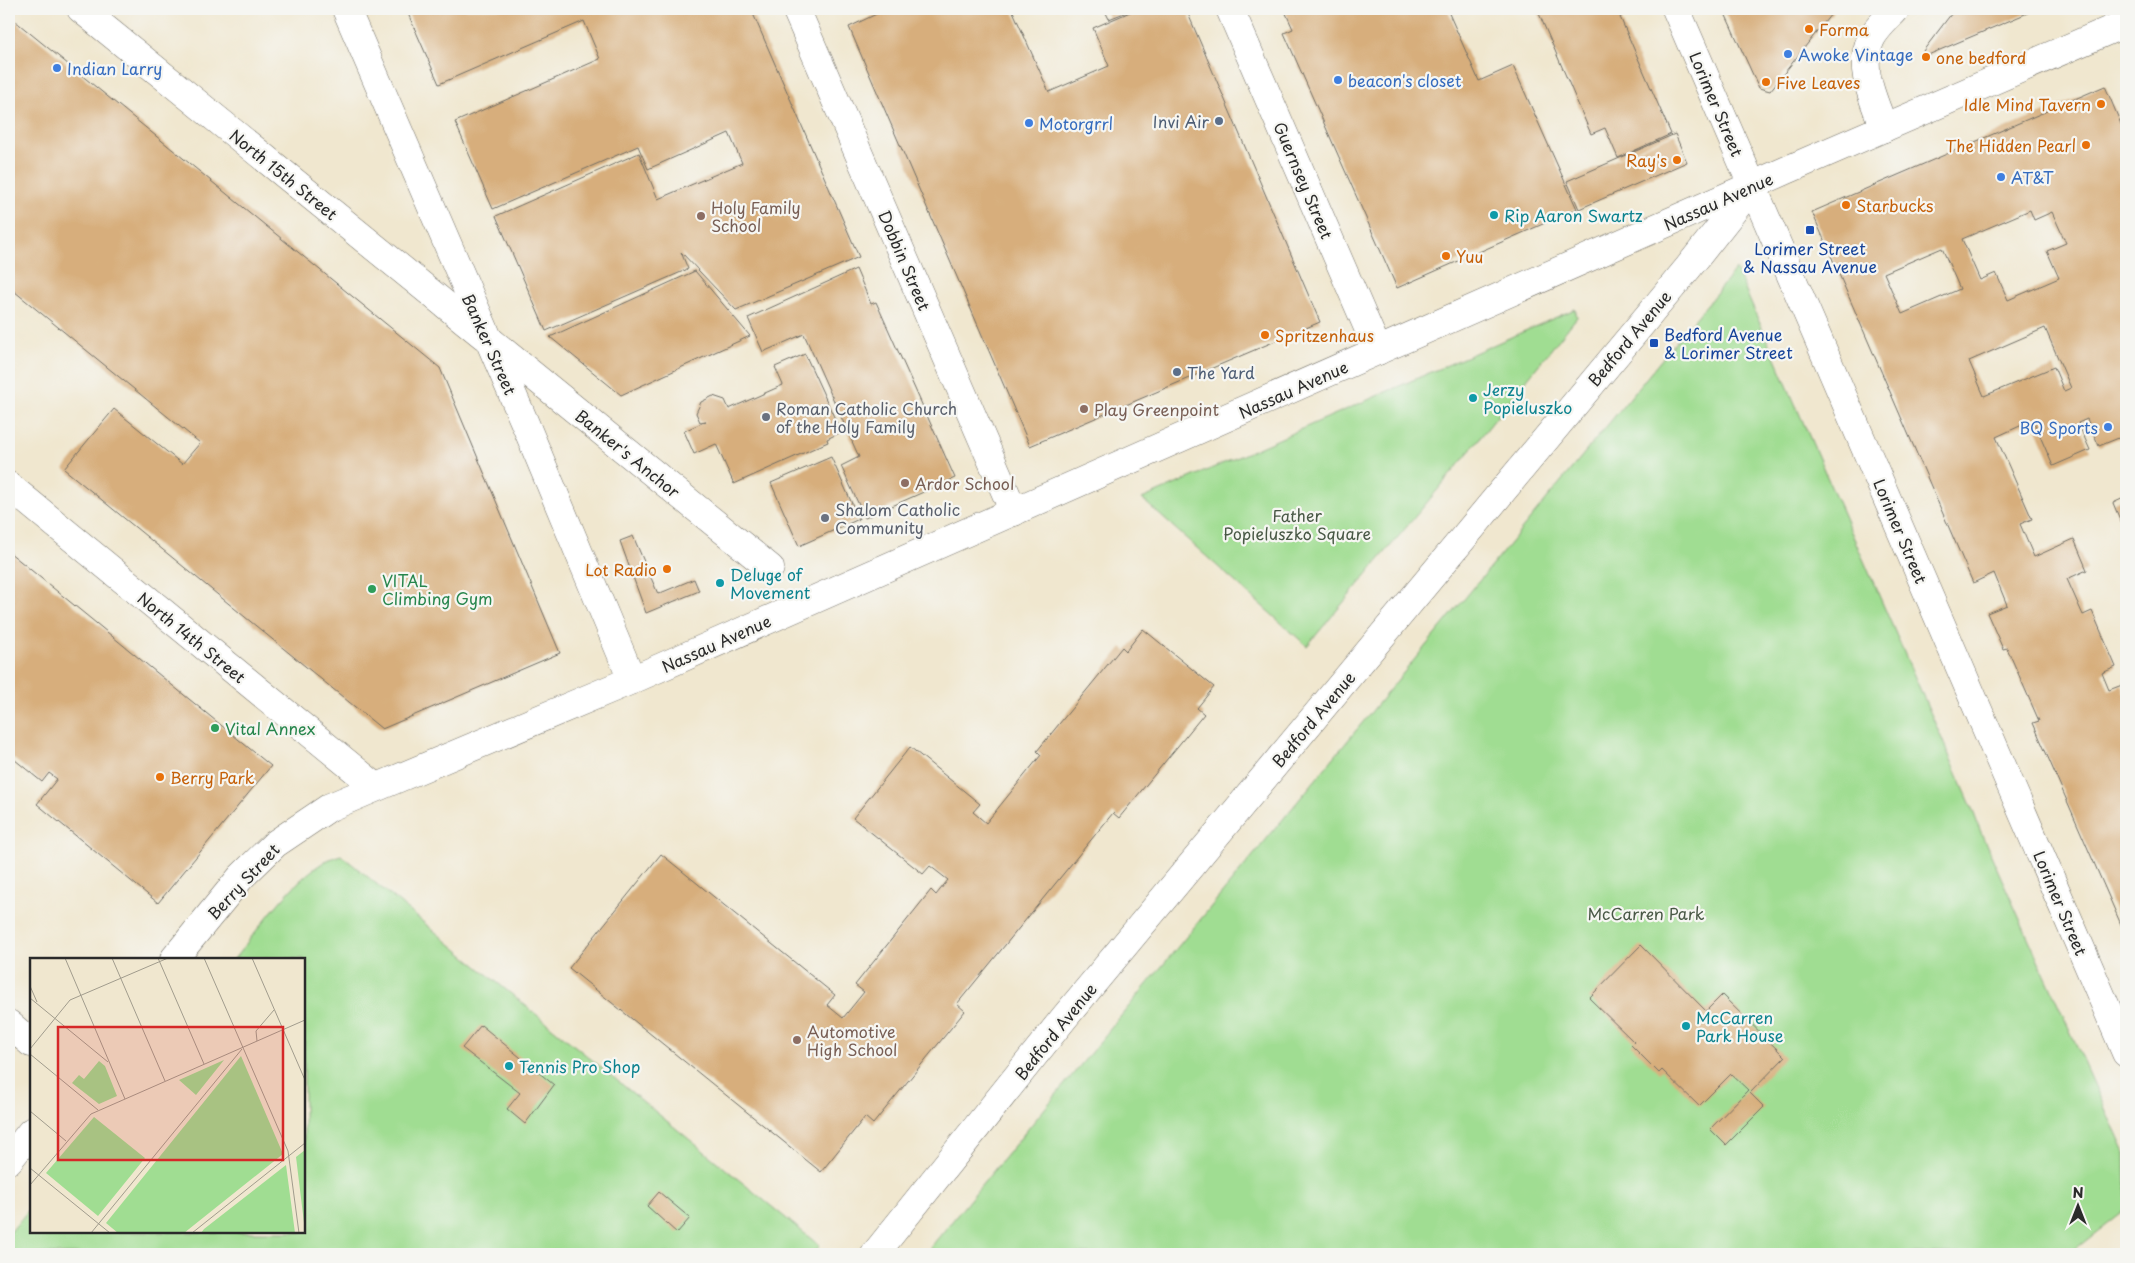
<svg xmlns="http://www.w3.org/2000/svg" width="2135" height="1263" font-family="'Playpen Sans',sans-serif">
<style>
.green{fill:#a0dd92;stroke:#66845e}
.building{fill:#d7ae7b;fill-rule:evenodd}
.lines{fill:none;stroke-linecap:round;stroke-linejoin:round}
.pedestrian-casing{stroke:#706d64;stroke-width:29}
.minor-casing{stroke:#706d64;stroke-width:29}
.tertiary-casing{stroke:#706d64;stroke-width:29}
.pedestrian{stroke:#fff;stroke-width:28}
.minor{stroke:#fff;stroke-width:28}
.tertiary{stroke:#fff;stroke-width:28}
.food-dot{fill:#e8710a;stroke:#f6f6f2;stroke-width:2}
.shop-dot{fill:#3f7fe0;stroke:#f6f6f2;stroke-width:2}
.service-dot{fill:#5c6f8a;stroke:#f6f6f2;stroke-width:2}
.culture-dot{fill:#0f9aa8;stroke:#f6f6f2;stroke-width:2}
.education-dot{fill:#8d6e63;stroke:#f6f6f2;stroke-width:2}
.transit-dot{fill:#1a4fb4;stroke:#f6f6f2;stroke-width:2}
.worship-dot{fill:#6b7280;stroke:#f6f6f2;stroke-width:2}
.leisure-dot{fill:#2e9e5b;stroke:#f6f6f2;stroke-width:2}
.labels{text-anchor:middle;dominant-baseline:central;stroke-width:4.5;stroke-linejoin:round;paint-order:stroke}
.food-label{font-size:16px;fill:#c56008;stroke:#f6f6f2;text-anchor:start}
.shop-label{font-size:16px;fill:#366cbe;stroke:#f6f6f2;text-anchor:start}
.street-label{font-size:16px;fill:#2b2b2b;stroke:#f6f6f2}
.service-label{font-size:16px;fill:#4e5e75;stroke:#f6f6f2;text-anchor:end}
.education-label{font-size:16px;fill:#785e54;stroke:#f6f6f2;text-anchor:start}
.culture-label{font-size:16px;fill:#0d838f;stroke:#f6f6f2;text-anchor:start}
.transit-label{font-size:16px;fill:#164399;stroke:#f6f6f2}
.worship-label{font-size:16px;fill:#5b616d;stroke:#f6f6f2;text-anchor:start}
.park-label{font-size:16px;fill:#485845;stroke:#f6f6f2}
.leisure-label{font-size:16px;fill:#27864d;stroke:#f6f6f2;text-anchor:start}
.inset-road{fill:none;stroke:#a19c8d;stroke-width:1}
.view{fill:#d62828;fill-opacity:0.15;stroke:#d62828;stroke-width:2.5}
.inset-edge{fill:none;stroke:#2b2b2b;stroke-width:2.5}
</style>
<rect width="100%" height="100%" fill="#f6f6f2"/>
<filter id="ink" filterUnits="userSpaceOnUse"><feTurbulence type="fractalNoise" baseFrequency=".02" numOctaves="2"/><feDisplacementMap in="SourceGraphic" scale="10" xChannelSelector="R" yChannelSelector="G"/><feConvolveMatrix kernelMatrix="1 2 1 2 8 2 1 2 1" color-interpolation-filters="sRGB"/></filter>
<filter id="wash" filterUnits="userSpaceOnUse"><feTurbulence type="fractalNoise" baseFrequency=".0096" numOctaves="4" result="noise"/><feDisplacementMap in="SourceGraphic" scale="20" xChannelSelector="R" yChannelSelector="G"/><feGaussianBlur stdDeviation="1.12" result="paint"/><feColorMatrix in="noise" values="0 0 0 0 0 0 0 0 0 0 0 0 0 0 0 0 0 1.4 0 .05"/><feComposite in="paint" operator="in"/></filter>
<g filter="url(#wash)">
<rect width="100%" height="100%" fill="#f0e7cf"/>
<g class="green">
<polygon points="1736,269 1970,803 1982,835 2125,1153 2126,1209 2069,1254 925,1254"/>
<polygon points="1575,309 1577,317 1455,469 1307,646 1142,499"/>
<path d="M341 855 820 1246 813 1254H9V1234L31 1207V1232H304V959H234C259 929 302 864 341 855Z"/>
</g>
<g id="blocks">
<g class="building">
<polygon points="406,9 751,9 859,257 736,310 681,252 688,269 546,331 496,216 639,153 658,199 742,163 729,133 648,169 638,146 493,209 455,122 600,59 584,21 439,84"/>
<polygon points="887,9 1012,9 1049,92 1109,66 1093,28 1137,9 1186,9 1320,322 1030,446 849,27"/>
<polygon points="1104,9 1134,9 1109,19"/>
<polygon points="1284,9 1447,9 1479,81 1513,66 1577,209 1397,288 1284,33 1293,29"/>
<polygon points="1537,9 1621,9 1624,15 1620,17 1671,134 1618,158 1605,128 1591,134"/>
<polygon points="1723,9 1835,9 1770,91 1759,88"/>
<polygon points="1955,9 2037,9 1928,55 1923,51"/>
<polygon points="9,16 440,368 560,653 382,729 64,469 114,409 182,464 200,443 9,287"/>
<path d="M2105 86 2126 136V435L2099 446 2087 419 2078 423 2090 450 2053 466 2033 420 1996 437 2032 519 2020 524 2034 557 2074 539 2087 570 2067 579 2083 615 2092 611 2116 667 2102 673 2109 690 2122 685 2126 695V936L2033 723 2039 721 2007 648 2003 649 1987 613 2007 605 1994 573 1973 583 1812 212ZM2030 210 2034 220 2052 212 2066 243 2047 251 2059 278 2008 300 1996 273 1980 280 1962 239ZM1942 248 1960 289 1902 314 1884 273ZM2045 328 2071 388 2064 391 2054 367 1984 396 1969 361Z"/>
<polygon points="1675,134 1687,162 1579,209 1567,181"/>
<polygon points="856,269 871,304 876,302 955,478 865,518 841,466 859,457 804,334 763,352 748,318"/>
<polygon points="695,271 750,336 621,395 550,337"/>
<polygon points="805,354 841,432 827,439 828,442 734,484 716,444 694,454 684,431 706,421 700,422 696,413 701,402 713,396 725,400 729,409 783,385 775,367"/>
<polygon points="831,457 859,519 799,546 771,483"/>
<polygon points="2126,497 2126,528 2124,529 2113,503"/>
<polygon points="633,536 658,594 694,579 699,591 646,613 620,541"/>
<polygon points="9,552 271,766 158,903 37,804 57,779 49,773 42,782 9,755"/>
<polygon points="1143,629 1214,687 1197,708 1204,714 1119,818 1113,813 957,1004 965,1011 873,1124 865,1117 821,1172 569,968 661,854 835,995 827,1005 843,1018 864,992 855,985 931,890 936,895 948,880 930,866 923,874 853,818 910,747 980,804 973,812 986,823 1041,755 1037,751 1122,647 1126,651"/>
<polygon points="1641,945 1706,1011 1722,995 1785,1057 1750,1093 1764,1107 1726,1145 1710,1129 1748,1090 1731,1074 1699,1106 1662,1070 1659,1073 1631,1045 1634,1042 1589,998"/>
<polygon points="481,1025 554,1085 525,1124 507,1109 520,1093 462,1048"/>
<polygon points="659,1192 690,1218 677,1233 647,1206"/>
</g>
</g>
</g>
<g filter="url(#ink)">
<use href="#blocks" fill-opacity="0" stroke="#706d64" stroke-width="1"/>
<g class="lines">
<defs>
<polyline id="pedestrian" points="487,338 770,568"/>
<g id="minor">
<polyline points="81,9 484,336"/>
<polyline points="346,9 524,421 632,680"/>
<polyline points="796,9 1014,512"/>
<polyline points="1230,9 1378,351"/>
<polyline points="1676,9 2126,1053"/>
<path d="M1884 128C1874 100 1857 68 1871 39 1876 28 1888 18 1896 9"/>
<polyline points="9,486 376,787"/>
<polyline points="174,959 241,877 275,844 330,807 632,680 1787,170 2126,23"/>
<polyline points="9,1024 31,1043"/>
<polyline points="9,1160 31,1132"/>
<polyline points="875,1254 1064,1018 1688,268 1752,187"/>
</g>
<polyline id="tertiary" points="2125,9 2126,13"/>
</defs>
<use href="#pedestrian" class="pedestrian-casing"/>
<use href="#minor" class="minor-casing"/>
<use href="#tertiary" class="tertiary-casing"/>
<use href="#pedestrian" class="pedestrian"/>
<use href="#minor" class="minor"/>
<use href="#tertiary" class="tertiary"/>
</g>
</g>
<g class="food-dot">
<circle cx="1809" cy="29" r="5"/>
<circle cx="1926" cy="57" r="5"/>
<circle cx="1766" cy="82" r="5"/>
<circle cx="2101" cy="104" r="5"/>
<circle cx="2086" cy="145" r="5"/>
<circle cx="1677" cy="160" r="5"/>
<circle cx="1846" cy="205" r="5"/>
<circle cx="1446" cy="256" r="5"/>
<circle cx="1265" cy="335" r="5"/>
<circle cx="667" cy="569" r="5"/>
<circle cx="160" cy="777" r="5"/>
</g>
<g class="shop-dot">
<circle cx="1788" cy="54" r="5"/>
<circle cx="57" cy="68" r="5"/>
<circle cx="1338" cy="80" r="5"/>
<circle cx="1029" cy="123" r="5"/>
<circle cx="2001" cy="177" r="5"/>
<circle cx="2108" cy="427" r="5"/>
</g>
<g class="service-dot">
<circle cx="1219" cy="121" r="5"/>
<circle cx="1177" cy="372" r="5"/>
</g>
<g class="culture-dot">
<circle cx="1494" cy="215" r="5"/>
<circle cx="1473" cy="398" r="5"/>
<circle cx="720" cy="583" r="5"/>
<circle cx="1686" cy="1026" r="5"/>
<circle cx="509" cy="1066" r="5"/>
</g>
<g class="education-dot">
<circle cx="701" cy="216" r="5"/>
<circle cx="1084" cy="409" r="5"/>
<circle cx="905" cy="483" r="5"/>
<circle cx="797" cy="1040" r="5"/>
</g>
<g class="transit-dot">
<rect x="1805" y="225" width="10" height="10" rx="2.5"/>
<rect x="1649" y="338" width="10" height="10" rx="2.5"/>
</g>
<g class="worship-dot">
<circle cx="766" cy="417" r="5"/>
<circle cx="825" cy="518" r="5"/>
</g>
<g class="leisure-dot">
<circle cx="372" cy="589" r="5"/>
<circle cx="215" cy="728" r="5"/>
</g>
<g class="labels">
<g class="food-label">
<text x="1819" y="29">Forma</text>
<text x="1936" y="57">one bedford</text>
<text x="1776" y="82">Five Leaves</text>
<text x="2091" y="104" text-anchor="end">Idle Mind Tavern</text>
<text x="2076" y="145" text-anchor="end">The Hidden Pearl</text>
<text x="1667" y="160" text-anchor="end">Ray's</text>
<text x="1856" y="205">Starbucks</text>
<text x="1456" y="256">Yuu</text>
<text x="1275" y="335">Spritzenhaus</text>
<text x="657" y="569" text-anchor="end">Lot Radio</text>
<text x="170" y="777">Berry Park</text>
</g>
<g class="shop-label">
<text x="1798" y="54">Awoke Vintage</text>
<text x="67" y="68">Indian Larry</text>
<text x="1348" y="80">beacon's closet</text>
<text x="1039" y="123">Motorgrrl</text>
<text x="2011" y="177">AT&amp;T</text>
<text x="2098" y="427" text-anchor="end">BQ Sports</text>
</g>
<g class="street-label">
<text transform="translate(1717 104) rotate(67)">Lorimer Street</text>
<text transform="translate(284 174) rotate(39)">North 15th Street</text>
<text transform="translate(1304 180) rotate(67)">Guernsey Street</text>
<text transform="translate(1718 201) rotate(-24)">Nassau Avenue</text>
<text transform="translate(905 260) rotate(67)">Dobbin Street</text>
<text transform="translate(1629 338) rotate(-50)">Bedford Avenue</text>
<text transform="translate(490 344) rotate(66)">Banker Street</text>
<text transform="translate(1293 389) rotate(-24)">Nassau Avenue</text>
<text transform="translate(628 453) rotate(39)">Banker's Anchor</text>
<text transform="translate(1901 531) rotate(67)">Lorimer Street</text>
<text transform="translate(192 637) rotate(39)">North 14th Street</text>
<text transform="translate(716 643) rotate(-24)">Nassau Avenue</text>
<text transform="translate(1313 719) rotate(-50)">Bedford Avenue</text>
<text transform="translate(243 881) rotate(-47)">Berry Street</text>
<text transform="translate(2061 903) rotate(67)">Lorimer Street</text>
<text transform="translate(1055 1031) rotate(-51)">Bedford Avenue</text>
</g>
<g class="service-label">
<text x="1209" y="121">Invi Air</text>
<text x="1187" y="372" text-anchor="start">The Yard</text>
</g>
<g class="education-label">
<text x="711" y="207">Holy Family<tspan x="711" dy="18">School</tspan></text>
<text x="1094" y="409">Play Greenpoint</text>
<text x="915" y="483">Ardor School</text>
<text x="807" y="1031">Automotive<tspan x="807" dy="18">High School</tspan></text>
</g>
<g class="culture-label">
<text x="1504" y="215">Rip Aaron Swartz</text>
<text x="1483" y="389">Jerzy<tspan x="1483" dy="18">Popieluszko</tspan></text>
<text x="730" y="574">Deluge of<tspan x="730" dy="18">Movement</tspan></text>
<text x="1696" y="1017">McCarren<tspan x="1696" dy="18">Park House</tspan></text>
<text x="519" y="1066">Tennis Pro Shop</text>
</g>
<g class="transit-label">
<text x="1810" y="248">Lorimer Street<tspan x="1810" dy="18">&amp; Nassau Avenue</tspan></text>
<text x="1664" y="334" text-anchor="start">Bedford Avenue<tspan x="1664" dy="18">&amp; Lorimer Street</tspan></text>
</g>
<g class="worship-label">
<text x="776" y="408">Roman Catholic Church<tspan x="776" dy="18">of the Holy Family</tspan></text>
<text x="835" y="509">Shalom Catholic<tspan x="835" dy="18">Community</tspan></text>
</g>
<g class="park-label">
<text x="1297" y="515">Father<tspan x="1297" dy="18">Popieluszko Square</tspan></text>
<text x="1646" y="913">McCarren Park</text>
</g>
<g class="leisure-label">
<text x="382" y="580">VITAL<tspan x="382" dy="18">Climbing Gym</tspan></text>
<text x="225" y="728">Vital Annex</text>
</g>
</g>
<g transform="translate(30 958)">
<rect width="275" height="275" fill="#f0e7cf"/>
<path d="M211 98 253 196 154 275H88L76 265ZM194 102 166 137 149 122ZM69 103 75 108 87 138 69 146 42 125 49 117 54 121ZM64 159 115 200 68 258 16 215ZM275 192V273L266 199ZM256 207 265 275H171L174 271Z" fill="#a0dd92"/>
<path class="inset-road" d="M35 0 95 141M82 0 135 123M128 0 174 106M174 0 258 193 269 275M222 0 275 122M0 28 7 44M0 40 78 104M227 83 226 73 244 52M0 91 40 42 138 0M0 96 68 152M0 153 36 183M0 210 80 275M0 227 61 156 275 62M61 275 212 91M162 275 275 185"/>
<path class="view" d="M28 69H253V202H28Z"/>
<rect width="275" height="275" class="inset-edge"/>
</g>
<rect width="2135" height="1263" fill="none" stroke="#f6f6f2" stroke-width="30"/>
<g transform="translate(2078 1206)" stroke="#f6f6f2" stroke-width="4" paint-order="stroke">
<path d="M0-4L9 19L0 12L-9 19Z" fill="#2b2b2b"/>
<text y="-8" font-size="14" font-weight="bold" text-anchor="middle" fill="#2b2b2b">N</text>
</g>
</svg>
